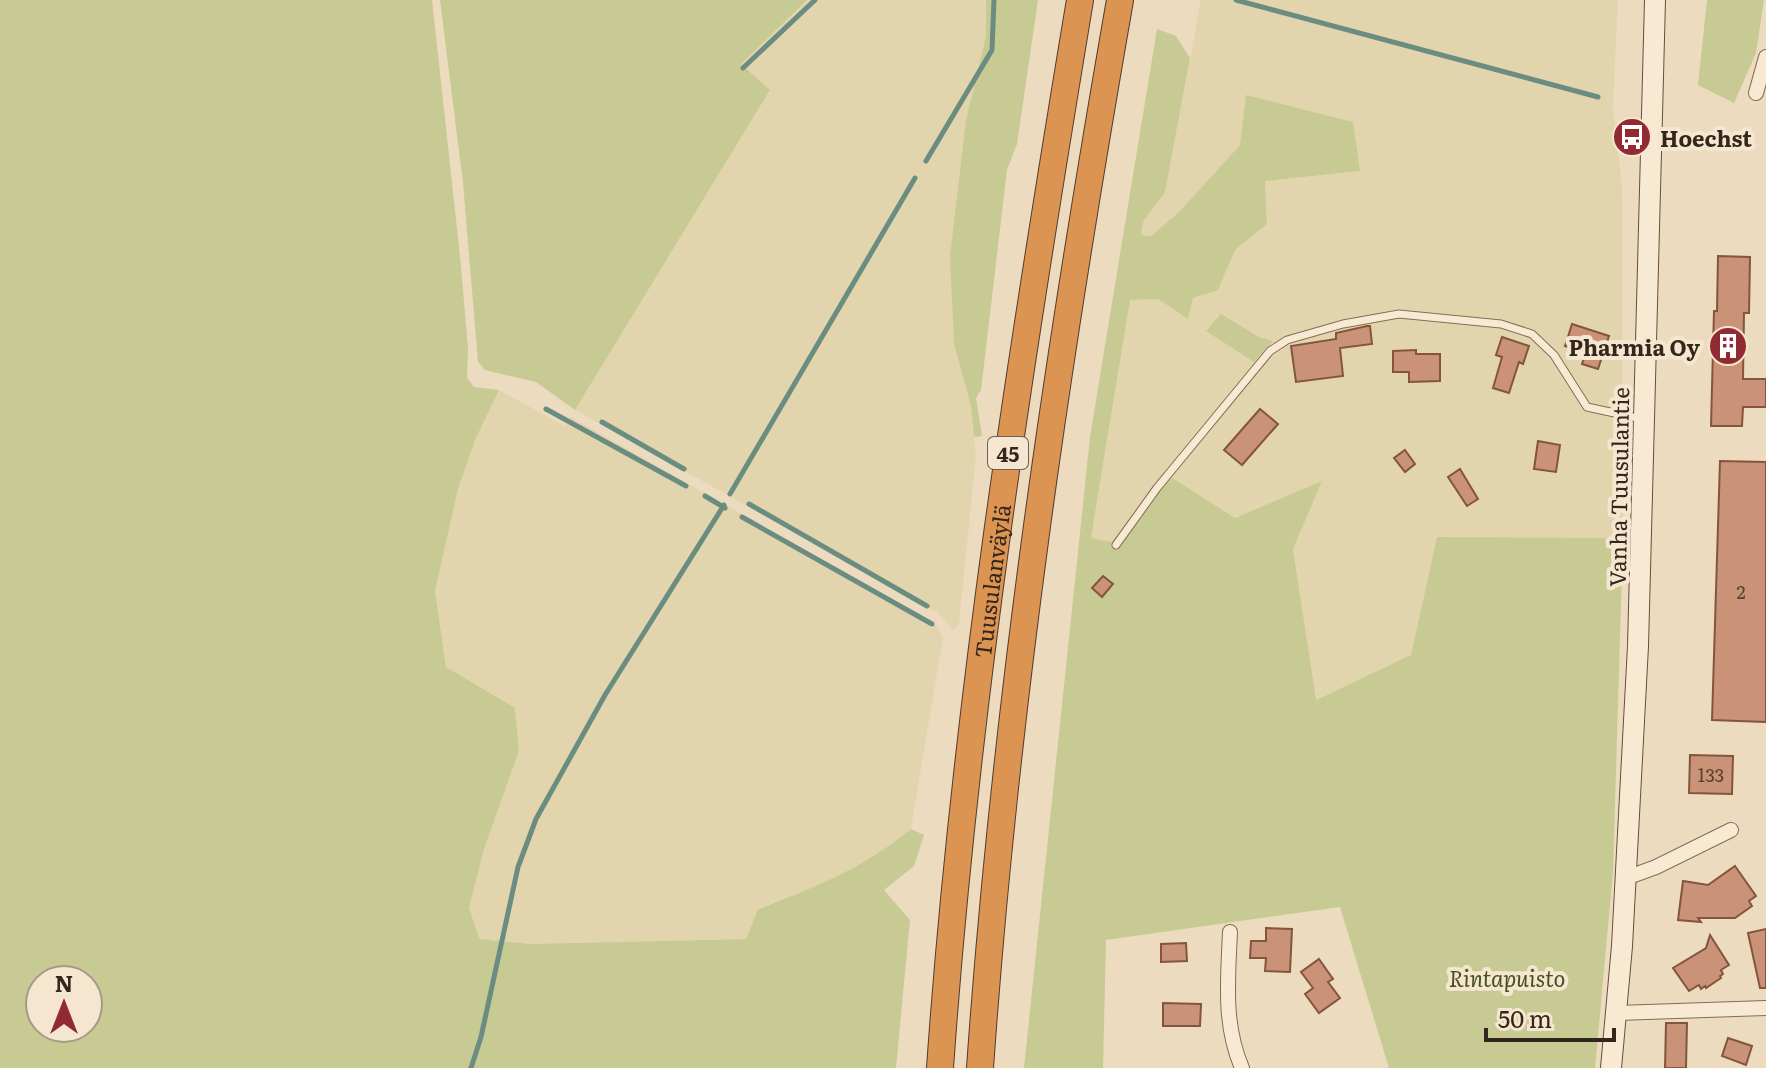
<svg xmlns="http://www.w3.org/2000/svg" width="1766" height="1068" font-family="Literata,serif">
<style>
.farmland{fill:#e2d5ad;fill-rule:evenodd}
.green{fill:#c8ca94;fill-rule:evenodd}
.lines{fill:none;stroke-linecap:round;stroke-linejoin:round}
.stream{stroke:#6a8c81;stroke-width:5}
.building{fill:#ca9276;stroke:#83553f;stroke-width:2}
.service-casing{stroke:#846c58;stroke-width:9}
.minor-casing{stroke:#846c58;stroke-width:16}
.secondary-casing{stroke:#664e3c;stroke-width:22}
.motorway-casing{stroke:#523b2d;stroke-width:28}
.service{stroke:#f8ead2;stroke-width:7}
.minor{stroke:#f8ead2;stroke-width:14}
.secondary{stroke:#f8ead2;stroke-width:20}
.motorway{stroke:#db9451;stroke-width:26}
.labels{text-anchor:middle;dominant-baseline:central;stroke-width:8;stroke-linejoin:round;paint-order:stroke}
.number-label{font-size:18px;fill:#5a4132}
.shield{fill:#f4e6cf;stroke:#6e6052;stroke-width:2}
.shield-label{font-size:20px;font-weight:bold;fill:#34261c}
.poi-label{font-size:22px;font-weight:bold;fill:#34261c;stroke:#f4e6cf;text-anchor:start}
.street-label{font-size:22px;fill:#34261c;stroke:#f4e6cf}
.park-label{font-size:22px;font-style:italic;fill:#485023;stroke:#f4e6cf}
</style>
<rect width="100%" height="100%" fill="#ecdbbf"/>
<g class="farmland">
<polygon points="807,0 986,0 986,36 966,120 954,344 971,406 976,456 959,625 953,630 937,612 575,410 770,90 741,64"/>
<path d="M1201 0H1618L1613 108 1622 186 1623 538 1437 537 1411 656 1315 700 1293 549 1321 482 1235 518 1163 472 1112 542 1091 539 1130 299 1193 298 1218 290 1235 250 1267 224 1265 181 1359 171 1240 145 1179 212 1151 236 1140 235 1143 222 1165 191ZM1221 315 1259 337 1273 341 1207 332Z"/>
<polygon points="499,390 565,426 571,417 929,621 937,626 943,638 911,829 885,850 827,883 758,908 746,939 530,944 481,939 469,908 484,849 519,751 515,709 446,667 435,591 458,489 476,438"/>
</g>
<g class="green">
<path d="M0 0H432L460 256 468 348 467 378 474 387 499 390 476 438 458 489 435 591 446 667 515 708 519 751 484 849 469 908 480 939 530 944 746 939 758 909C816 887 862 869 911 829L924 835 914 866 884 890 910 920 896 1068H0ZM40 980H88V1028H40Z"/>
<polygon points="440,0 807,0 741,64 770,90 575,410 536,382 485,370 478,362 463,183"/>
<polygon points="986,0 1038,0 1017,144 1007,170 981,390 976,398 982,436 974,437 971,406 954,344 950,256 966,120 986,36"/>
<polygon points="1707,0 1764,0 1756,53 1734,103 1698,85"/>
<polygon points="1157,29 1176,36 1190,58 1165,192 1143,222 1141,235 1151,236 1179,212 1240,145 1246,95 1353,122 1360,171 1265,181 1267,224 1235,250 1218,290 1193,298 1188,319 1158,299 1130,300 1091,538 1112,542 1163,472 1235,518 1322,481 1293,549 1316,700 1411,655 1437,537 1623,538 1613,872 1595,1068 1389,1068 1340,907 1106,940 1103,1068 1024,1068 1090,437"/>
<polygon points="1221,314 1259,337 1273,341 1254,362 1206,331"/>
</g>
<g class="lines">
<g class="stream">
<polyline points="1236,0 1598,97"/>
<polyline points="743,68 815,0"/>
<polyline points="926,161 992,50 994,0"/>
<polyline points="546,409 686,486"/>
<polyline points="602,422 684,469"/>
<polyline points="730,494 915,178"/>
<polyline points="705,496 725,508"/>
<polyline points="749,504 927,606"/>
<polyline points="742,517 932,624"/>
<polyline points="471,1068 481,1037 518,867 536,819 605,695 724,505"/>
</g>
</g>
<g class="building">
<polygon points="1718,256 1750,257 1749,313 1744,313 1743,379 1766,379 1766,407 1743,407 1742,426 1711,426 1714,311 1717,311"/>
<polygon points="1572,324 1609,336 1598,369 1582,364 1586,352 1565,346"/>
<polygon points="1367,326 1370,326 1372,344 1340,348 1343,376 1296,382 1291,346 1336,339 1336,333"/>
<polygon points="1502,337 1529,346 1523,364 1519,362 1509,393 1493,388 1502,357 1496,355"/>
<polygon points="1416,350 1416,354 1440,354 1440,381 1409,382 1409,372 1393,372 1393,351"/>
<polygon points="1260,409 1278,424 1242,465 1224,450"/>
<polygon points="1538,441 1560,445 1556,472 1534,469"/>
<polygon points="1405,450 1415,464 1405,472 1394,458"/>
<polygon points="1720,461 1766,462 1766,722 1712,720"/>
<polygon points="1460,469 1478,499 1467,506 1448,477"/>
<polygon points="1103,576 1113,584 1102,597 1092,588"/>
<polygon points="1690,755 1733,756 1732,794 1689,793"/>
<polygon points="1735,866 1756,896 1749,901 1752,906 1735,918 1698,918 1701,922 1678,920 1683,881 1708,885"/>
<polygon points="1266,928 1292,929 1290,972 1265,971 1266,958 1250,958 1251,941 1266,941"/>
<polygon points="1766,929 1766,988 1760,988 1748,933"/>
<polygon points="1710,935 1729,965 1721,970 1723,974 1720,976 1721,978 1706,988 1705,986 1701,989 1699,985 1689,991 1673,968 1706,948"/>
<polygon points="1186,943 1187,961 1161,962 1161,944"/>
<polygon points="1319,959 1333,979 1328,982 1340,998 1319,1013 1305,994 1313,988 1301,972"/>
<polygon points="1163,1003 1201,1004 1200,1026 1163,1026"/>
<polygon points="1666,1023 1687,1023 1686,1068 1665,1068"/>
<polygon points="1728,1038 1752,1046 1746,1065 1722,1056"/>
</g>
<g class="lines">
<defs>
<polyline id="service" points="1116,545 1157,488 1270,351 1287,340 1343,324 1399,314 1501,324 1532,334 1554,355 1587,407 1642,419"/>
<g id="minor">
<polyline points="1756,93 1766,57"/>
<polyline points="1626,878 1656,867 1731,830"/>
<path d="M1230 932C1228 979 1223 1024 1242 1068"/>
<polyline points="1617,1013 1766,1008"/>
</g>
<polyline id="secondary" points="1611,1068 1622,946 1638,646 1655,0"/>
<g id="motorway">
<path id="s1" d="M940 1068C965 710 1021 354 1080 0"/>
<path d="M980 1068C1005 710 1058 354 1120 0"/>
</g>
</defs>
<use href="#service" class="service-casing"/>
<use href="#minor" class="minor-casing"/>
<use href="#secondary" class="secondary-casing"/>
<use href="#motorway" class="motorway-casing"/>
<use href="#service" class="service"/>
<use href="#minor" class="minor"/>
<use href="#secondary" class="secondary"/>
<use href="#motorway" class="motorway"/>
</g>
<defs>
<symbol id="bus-disc" viewBox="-11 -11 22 22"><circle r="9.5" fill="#922a32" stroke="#f4e6cf"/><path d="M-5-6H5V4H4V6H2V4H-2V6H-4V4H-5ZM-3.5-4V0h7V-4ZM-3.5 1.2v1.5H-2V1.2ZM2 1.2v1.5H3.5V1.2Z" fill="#fff"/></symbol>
<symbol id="building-disc" viewBox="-11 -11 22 22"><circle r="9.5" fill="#922a32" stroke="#f4e6cf"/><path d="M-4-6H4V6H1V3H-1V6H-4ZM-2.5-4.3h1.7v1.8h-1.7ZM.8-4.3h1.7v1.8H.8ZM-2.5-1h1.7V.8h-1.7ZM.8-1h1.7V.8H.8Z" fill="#fff"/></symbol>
</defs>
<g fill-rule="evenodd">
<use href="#bus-disc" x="1610" y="115" width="44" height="44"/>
<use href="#building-disc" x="1706" y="324" width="44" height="44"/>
</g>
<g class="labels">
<g class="number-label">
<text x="1741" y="591">2</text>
<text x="1711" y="774">133</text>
</g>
<rect class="shield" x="988" y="437" width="40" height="32" rx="6"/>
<g class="shield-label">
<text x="1008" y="453">45</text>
</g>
<g class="poi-label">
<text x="1660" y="137">Hoechst</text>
<text x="1700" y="346" text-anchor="end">Pharmia Oy</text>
</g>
<g class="street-label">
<text transform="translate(1618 487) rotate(-89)">Vanha Tuusulantie</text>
<text stroke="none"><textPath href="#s1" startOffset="490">Tuusulanväylä</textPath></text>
</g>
<g class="park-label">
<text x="1507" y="977">Rintapuisto</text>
</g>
</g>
<g transform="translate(64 1004)"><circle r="38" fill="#f4e6cf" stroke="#a79987" stroke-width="2"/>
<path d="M0-6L14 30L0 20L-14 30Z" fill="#922a32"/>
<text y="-12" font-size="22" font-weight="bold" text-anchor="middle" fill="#34261c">N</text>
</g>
<path d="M1486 1028v12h128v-12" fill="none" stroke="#34261c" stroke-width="4"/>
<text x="1498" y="1028" font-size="24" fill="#34261c" stroke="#f4e6cf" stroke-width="6" paint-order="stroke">50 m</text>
</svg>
